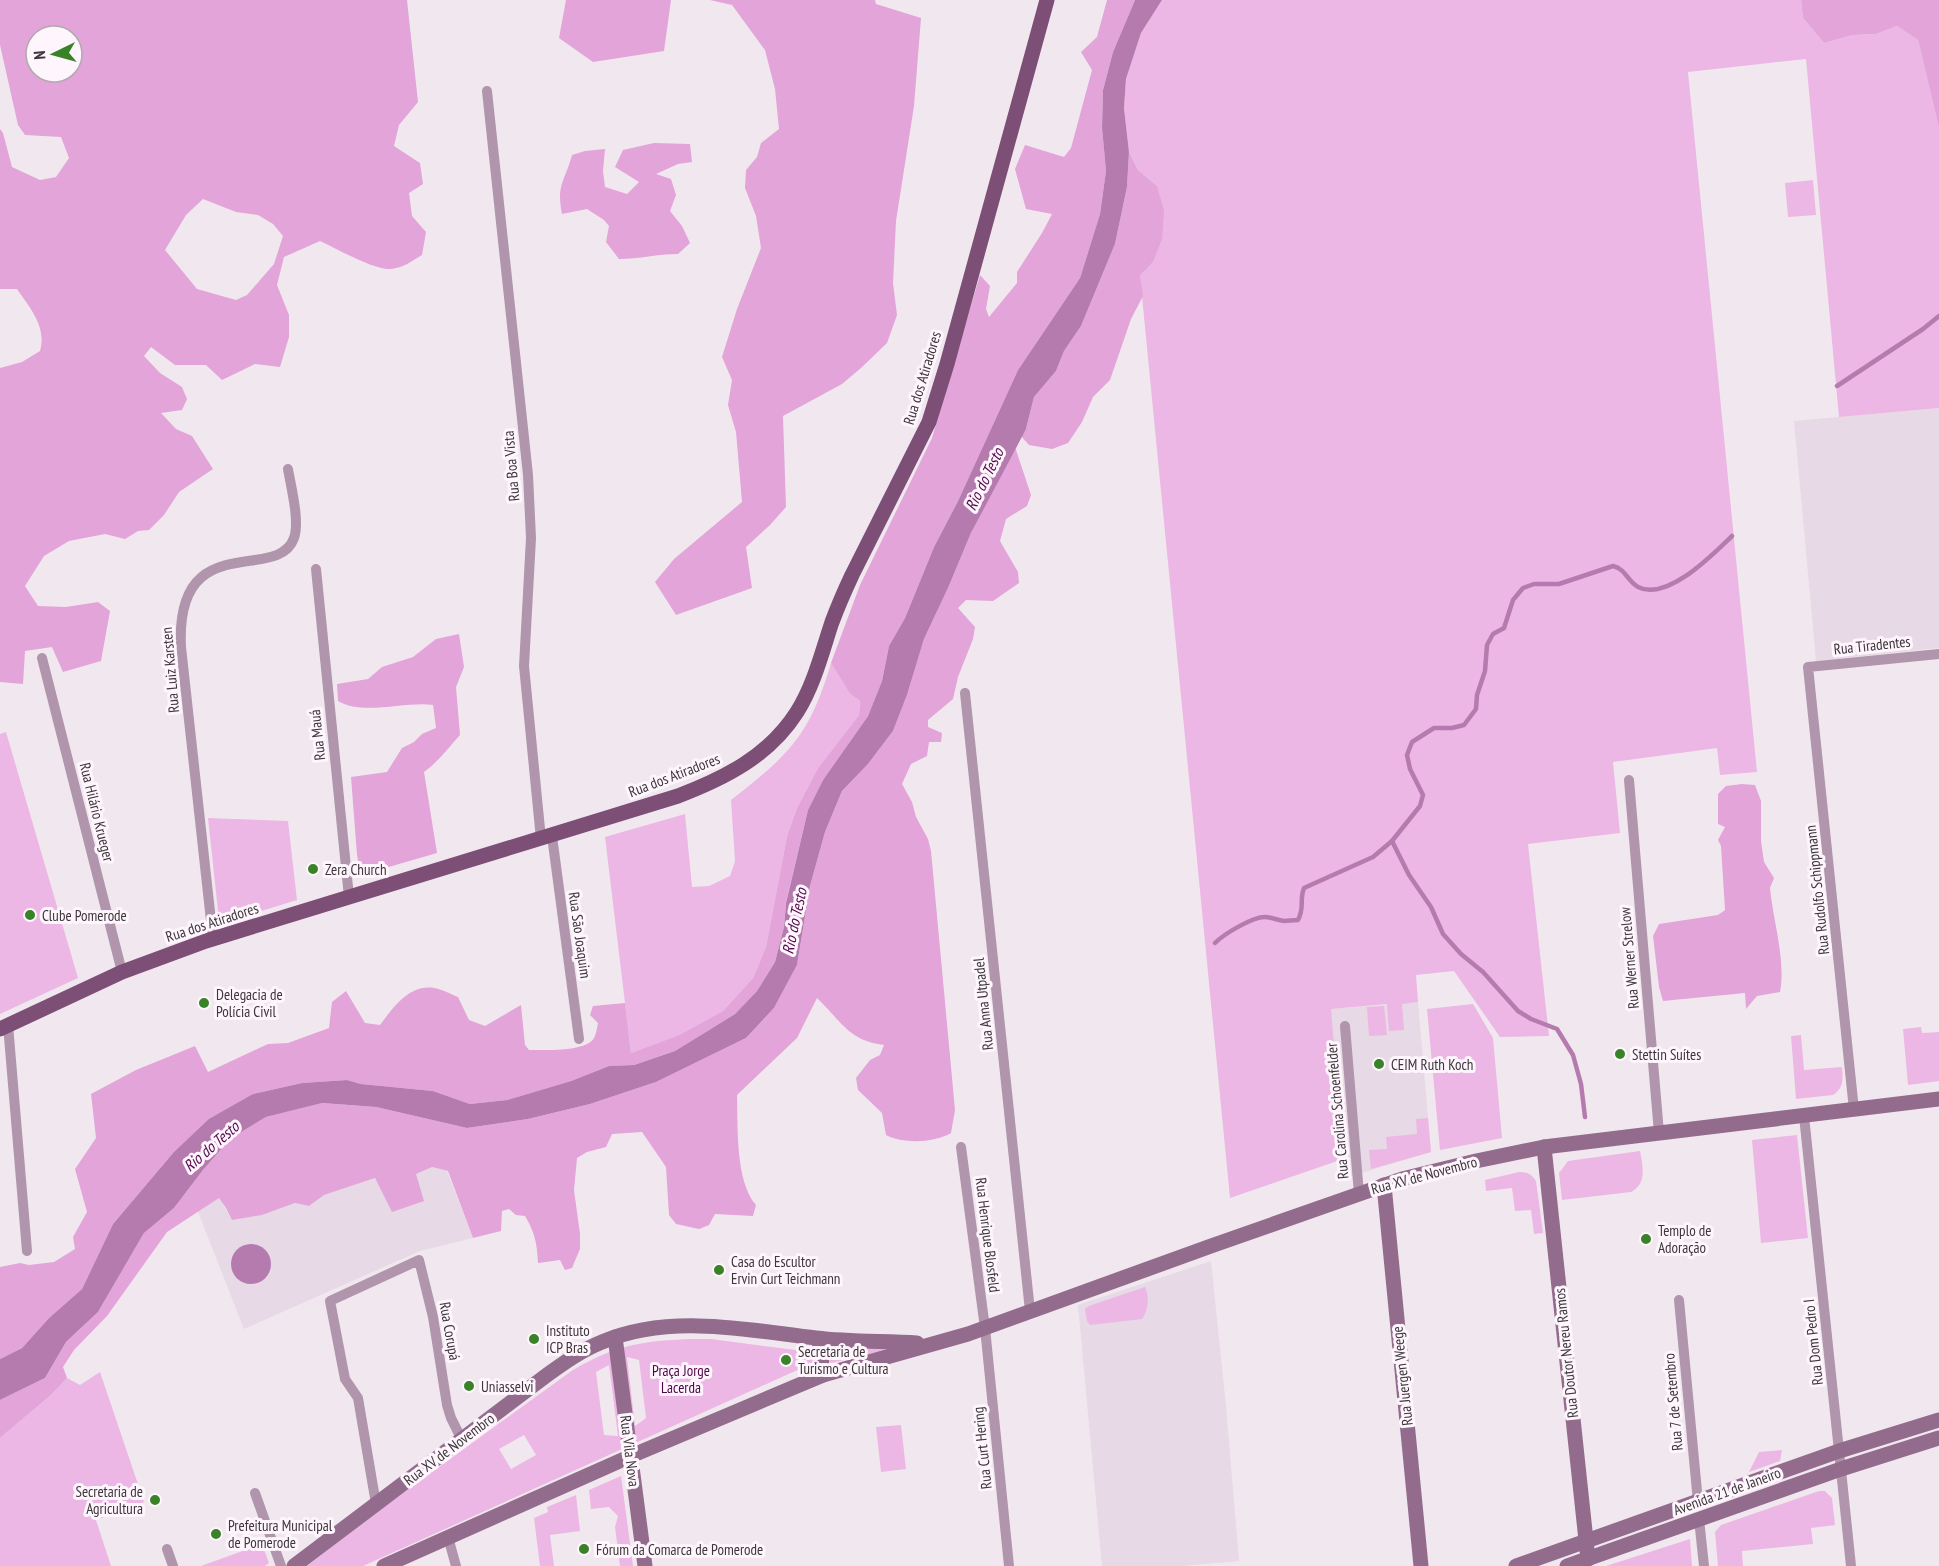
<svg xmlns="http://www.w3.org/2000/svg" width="1939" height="1566" font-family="'PT Sans Narrow',sans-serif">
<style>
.built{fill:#e7d9e5}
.green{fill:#ecb7e4;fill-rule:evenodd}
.forest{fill:#e2a4d9;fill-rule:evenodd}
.water{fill:#b67bae}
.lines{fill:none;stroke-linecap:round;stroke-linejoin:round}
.stream{stroke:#b67bae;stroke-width:4.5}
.street{stroke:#b095ac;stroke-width:10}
.secondary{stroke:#936c8d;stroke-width:15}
.primary{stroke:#7d4e76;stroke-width:15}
.poi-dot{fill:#3a8228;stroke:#fef5fd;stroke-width:2}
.labels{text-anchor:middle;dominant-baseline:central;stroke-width:6;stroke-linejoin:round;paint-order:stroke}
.street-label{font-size:15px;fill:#3b373a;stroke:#fef5fd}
.poi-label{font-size:15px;fill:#3b373a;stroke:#fef5fd;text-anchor:start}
.park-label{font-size:15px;fill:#4f054a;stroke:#fef5fd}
.water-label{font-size:16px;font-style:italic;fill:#53094d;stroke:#fef5fd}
</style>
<rect width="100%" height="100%" fill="#f1e8ef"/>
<g class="built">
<polygon points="1939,408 1939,648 1816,661 1794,421"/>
<polygon points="1418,1002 1431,1152 1345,1178 1330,1009"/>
<polygon points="432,1167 447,1171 473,1238 420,1251 244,1329 198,1212 219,1197 232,1220 262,1215 295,1203 309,1206 324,1195 375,1178 392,1211 416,1174"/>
<polygon points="1211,1261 1226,1406 1239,1561 1182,1566 1102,1566 1078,1305"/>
</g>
<g class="green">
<polygon points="1162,0 1801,0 1803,18 1824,43 1853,35 1876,34 1897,26 1918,40 1939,128 1939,408 1839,417 1806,59 1688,72 1757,772 1720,775 1717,748 1613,762 1620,833 1528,844 1549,1036 1500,1037 1454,971 1416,975 1418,1002 1402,1004 1404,1030 1389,1031 1387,1004 1331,1009 1343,1159 1230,1198 1140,276 1153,262 1157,186 1138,170 1129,152 1124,108 1126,79 1141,33"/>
<polygon points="1813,180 1816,215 1788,217 1785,183"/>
<path d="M831 663 850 694 860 701 859 715 818 768 797 808 787 836 766 947 753 978 723 1011 679 1035 631 1053 605 837 685 814 692 887 709 886 730 876 735 861 731 800C789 755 810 735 831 663Z"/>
<polygon points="6,732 78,978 0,1014 0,734"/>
<polygon points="208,818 288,821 297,900 225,922 219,920"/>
<polygon points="1473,1004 1493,1038 1502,1138 1440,1150 1427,1009"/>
<polygon points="1384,1006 1387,1035 1369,1036 1367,1007"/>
<polygon points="1921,1027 1922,1033 1939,1032 1939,1081 1908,1085 1903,1029"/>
<path d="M1801 1035 1804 1070 1842 1067C1843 1079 1844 1088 1833 1095L1796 1099 1791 1036Z"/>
<polygon points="1428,1118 1431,1152 1371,1169 1369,1150 1387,1149 1386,1137 1417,1134 1416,1119"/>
<polygon points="1797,1135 1808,1238 1761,1243 1752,1140"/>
<path d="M1640 1151C1643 1167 1647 1184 1631 1192L1562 1200 1559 1173 1568 1161Z"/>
<path d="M1519 1172C1528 1172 1531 1174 1536 1181L1543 1233 1534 1234 1531 1210 1515 1211 1512 1188 1486 1191 1485 1180Z"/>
<path d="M1145 1287C1150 1299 1148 1310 1142 1319L1090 1325 1087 1321 1085 1309 1089 1306Z"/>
<path d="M690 1339H711L811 1352 813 1363 363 1566H307L377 1512 570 1372C612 1346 640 1341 690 1339ZM627 1357 639 1360 646 1418 635 1426ZM609 1365 618 1436H617L604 1435 596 1372ZM524 1435 536 1455 511 1469 499 1449Z"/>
<polygon points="900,1347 831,1363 827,1360 826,1351 830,1348"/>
<polygon points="100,1372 144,1502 96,1520 111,1566 0,1566 0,1438 51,1395 67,1378 80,1385"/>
<polygon points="901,1425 906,1469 881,1472 876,1427"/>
<polygon points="1782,1450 1780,1461 1749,1472 1759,1452"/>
<polygon points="621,1476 633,1566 620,1566 615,1527 618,1516 609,1507 591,1509 589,1490"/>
<polygon points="1819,1491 1825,1491 1832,1498 1835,1525 1811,1528 1813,1544 1742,1551 1743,1566 1718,1566 1715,1532 1721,1525"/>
<polygon points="576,1495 580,1531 550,1535 554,1566 540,1566 534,1518 548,1512 547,1507"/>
<polygon points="1690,1539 1692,1566 1606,1566"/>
<polygon points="262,1544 269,1563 265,1566 201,1566"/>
</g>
<g class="forest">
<path d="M0 0H407L418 102 399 125 394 146 420 163 423 184 409 193 412 216 426 232 422 255C412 261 403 268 391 269 376 271 335 248 320 241L284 257 277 285 289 315V337L280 367 255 364 222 380 206 365H175L151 347 144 356 160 373 182 387 187 399 182 410 161 413 176 429 192 436 213 469 179 492 164 515 149 530 138 531 125 539 105 534 69 541 44 556 25 586 38 606 66 607 98 602 110 611 101 661 63 672 52 647 25 651 23 684 0 682V368L22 362 40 351C47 327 30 308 17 289H0V129L3 133 12 167 40 180 56 177 69 158 61 137 25 135 18 125 0 45ZM36 36H72V72H36ZM203 199 236 212 258 215 273 224 283 236 274 264 247 295 236 300 197 289 165 250 186 215Z"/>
<polygon points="566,0 671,0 664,51 593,62 559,38"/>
<polygon points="710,0 875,0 876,4 921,18 914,106 896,221 893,283 897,315 887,343 861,368 842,384 783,416 786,507 770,525 746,547 752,588 676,615 655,582 674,559 742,502 736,432 728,405 732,380 722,357 737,309 761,248 756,216 745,188 746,170 757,157 761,143 779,129 775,89 765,50 732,5"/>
<path d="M1107 0H1135L1113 52 1103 90 1102 128 1106 171 1100 214 1080 278 1018 370 958 501 934 547 905 618 889 646 882 681 868 716 823 780 808 810 786 902 784 927 775 962 757 991 735 1014 675 1051 634 1065 609 1066 571 1081 507 1100 470 1104 433 1091 361 1084 347 1080 302 1083 253 1094 173 1153 113 1224 82 1289 49 1318 22 1348 0 1359V1267L20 1263 29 1265 54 1262 75 1249 73 1237 87 1212 75 1169 96 1138 91 1094 136 1070 195 1046 208 1072 268 1044 288 1043 329 1028 332 1002 346 991 365 1023 380 1025C393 1008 409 984 434 988 442 989 450 994 458 997L469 1020 485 1026 521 1005 525 1045 529 1050C544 1050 586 1052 594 1038 596 1034 597 1028 598 1023L590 1015 593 1006 625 1003 631 1053 679 1035 723 1011 753 978 766 947 787 836 797 808 818 768 859 715 860 701 850 694 831 663 860 585 932 438 980 275 990 286 986 309 989 317 1017 283V272L1042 233 1052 214 1026 209 1015 169 1025 145 1064 157 1071 148 1092 70 1081 52 1097 37Z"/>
<polygon points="1801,0 1939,0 1939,128 1918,40 1897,26 1876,34 1853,35 1824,43 1803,18"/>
<path d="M654 143 690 144 692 162 678 164 656 174 671 179 676 195 670 211 682 226 690 243 678 254C658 254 639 259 619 259L606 242 609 226 604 220 587 209 562 214C556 185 565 181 572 155L585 151 605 149 603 171 605 187 627 194 639 182 615 167 623 150Z"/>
<polygon points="1129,152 1138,170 1157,186 1164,211 1162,239 1153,262 1140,276 1143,296 1131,319 1110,380 1093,397 1082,422 1068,443 1052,449 1029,445 1021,436 1026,429 1034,397 1056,371 1064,351 1081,326 1115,244 1127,187"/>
<path d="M1015 447 1031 495 1027 506 1006 519 1000 541 1018 572 1019 583 993 601 966 600 958 608 975 627 973 639 958 677 953 699 928 720V727L942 733 941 742H929L927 756 911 764 902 784 912 802 916 817 928 839 931 851 955 1110 951 1133C934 1143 903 1144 886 1135L882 1113 858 1090 856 1078 870 1060 880 1055 884 1045C849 1041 841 1021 817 998L797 1038 737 1095C738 1126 735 1181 756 1205L753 1216 715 1214 709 1225 699 1229 676 1224 669 1215 666 1167 642 1132 612 1134 606 1147 587 1152 577 1158 574 1190 580 1234V1249L572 1268 565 1270 560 1260 538 1263C537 1243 535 1233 525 1216L516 1215 509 1209 502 1211 501 1231 473 1238 448 1171 432 1167 416 1174 424 1201 392 1212 375 1178 324 1195 309 1206 295 1203 262 1215 232 1220 226 1208 219 1198 167 1232 107 1316 74 1350 63 1367 67 1378 51 1395 0 1438V1400L45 1378 66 1342 98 1312 144 1233 174 1208 203 1170 230 1139 266 1117 321 1103 376 1107 467 1128 528 1119 590 1104 656 1082 746 1038 774 1008 797 965 810 886 825 832 842 791 868 764 893 731 907 695 924 639 948 588 971 533Z"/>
<path d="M459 634 464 667 456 687 460 735C448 748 438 762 424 772L437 853 361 875 357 855 351 777 387 772 402 748 414 742 422 734 436 728 433 705C406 701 363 716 338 701L337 684 368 679 382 667 413 657 436 639Z"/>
<path d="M1742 784 1755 785 1761 801V841L1764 862 1774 878 1770 888C1773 920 1786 961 1780 992L1757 996 1746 1009 1745 993 1663 1001 1659 987 1653 936 1659 924 1718 915 1725 910 1721 846 1718 840 1725 827 1718 824V794L1726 786Z"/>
</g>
<g class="water">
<polygon points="1135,0 1162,0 1141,33 1126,79 1124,108 1129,152 1127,187 1115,244 1081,326 1064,351 1056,371 1034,397 1026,429 971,533 948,588 924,639 907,695 893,731 868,764 842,791 825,832 810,886 797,965 774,1008 746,1038 656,1082 590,1104 528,1119 467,1128 376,1107 322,1103 266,1117 230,1139 203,1170 174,1208 144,1233 98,1312 66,1342 45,1378 0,1400 0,1359 22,1348 49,1318 82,1289 113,1224 173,1153 209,1119 253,1094 302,1083 347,1080 361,1084 433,1091 470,1104 507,1100 571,1081 609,1066 634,1065 675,1051 735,1014 757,991 775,962 784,927 786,903 808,810 823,780 868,716 882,681 889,646 905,618 934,547 958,501 1018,370 1080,278 1100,214 1106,171 1102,128 1103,90 1113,52"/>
<circle cx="251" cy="1264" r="20"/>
</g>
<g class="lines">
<g class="stream">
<polyline points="1837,386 1923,329 1939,316"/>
<path d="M1215 943C1224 934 1252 917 1265 917 1271 917 1277 920 1284 921 1288 921 1293 920 1298 920 1305 907 1299 901 1304 888L1373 857 1392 841"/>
<path d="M1585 1117 1581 1084 1573 1055 1557 1029 1531 1019 1518 1011 1483 972 1461 954 1443 934 1431 907 1409 875 1392 841 1420 806 1423 795 1410 769 1407 755 1412 742 1434 728H1452L1464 725 1476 709 1477 695 1485 671 1487 645 1493 634 1504 628 1513 600 1523 588 1534 584H1559L1613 566C1626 569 1627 581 1638 587 1667 602 1713 554 1732 536"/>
</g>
<g class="street">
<polyline points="487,91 528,475 531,538 524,666 541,839"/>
<polyline points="316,569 349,897"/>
<polyline points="42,658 122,972"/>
<polyline points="965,693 1030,1311"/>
<polyline points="1629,780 1659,1133"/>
<polyline points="552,836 579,1039"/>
<path d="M213 939 181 647C175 526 278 584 294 538 300 521 291 487 288 469"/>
<polyline points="8,1025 27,1251"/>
<polyline points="1345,1026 1359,1194"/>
<polyline points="1854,1110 1808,667 1939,654"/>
<polyline points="1804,1116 1851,1566"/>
<polyline points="961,1147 985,1328 1009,1566"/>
<polyline points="1679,1300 1698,1502"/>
<polyline points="255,1493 281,1566"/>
<polyline points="376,1504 358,1398 345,1379 330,1301 419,1260 433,1317 447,1405 451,1418 462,1440"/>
<polyline points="1699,1519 1704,1566"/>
<polyline points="448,1537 456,1566"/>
<polyline points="167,1549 173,1566"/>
</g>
<g class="secondary">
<polyline points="1544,1147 1588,1559"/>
<polyline points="1384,1185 1421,1566"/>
<polyline points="615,1337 645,1566"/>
<polyline points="819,1339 823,1375"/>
<path d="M294 1566 547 1375C565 1362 582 1350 602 1342 669 1313 747 1330 816 1338 849 1342 884 1341 917 1343"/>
<polyline points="384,1566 631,1456 823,1375 968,1334 1211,1246 1402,1179 1476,1161 1544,1147 1939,1099"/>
<polyline points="1516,1566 1839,1451 1939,1420"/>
<polyline points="1567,1566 1841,1469 1939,1438"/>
</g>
<path class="primary" d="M0 1029 122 972 206 941 678 796C725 778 769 756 797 712 814 685 822 652 832 622 838 606 845 590 852 575L929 422 947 364 1047 0"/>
</g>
<g class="poi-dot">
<circle cx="313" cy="869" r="6"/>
<circle cx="30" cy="915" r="6"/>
<circle cx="204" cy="1003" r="6"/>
<circle cx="1620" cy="1054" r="6"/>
<circle cx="1379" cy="1064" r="6"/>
<circle cx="1646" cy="1239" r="6"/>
<circle cx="719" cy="1270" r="6"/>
<circle cx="534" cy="1339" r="6"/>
<circle cx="786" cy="1360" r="6"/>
<circle cx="469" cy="1386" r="6"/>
<circle cx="155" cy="1500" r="6"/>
<circle cx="216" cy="1534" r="6"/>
<circle cx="584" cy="1549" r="6"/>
</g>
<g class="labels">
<g class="street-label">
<text transform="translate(922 378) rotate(-73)">Rua dos Atiradores</text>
<text transform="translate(511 466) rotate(-95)">Rua Boa Vista</text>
<text transform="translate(1872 645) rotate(-6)">Rua Tiradentes</text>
<text transform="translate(170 670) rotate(-95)">Rua Luiz Karsten</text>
<text transform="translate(317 735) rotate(-96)">Rua Mauá</text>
<text transform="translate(674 775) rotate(-21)">Rua dos Atiradores</text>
<text transform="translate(97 812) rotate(76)">Rua Hilário Krueger</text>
<text transform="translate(1817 890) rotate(-96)">Rua Rudolfo Schippmann</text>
<text transform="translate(212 922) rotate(-18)">Rua dos Atiradores</text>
<text transform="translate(580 935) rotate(82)">Rua São Joaquim</text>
<text transform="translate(1629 958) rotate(-95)">Rua Werner Strelow</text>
<text transform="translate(983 1004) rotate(-96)">Rua Anna Utpadel</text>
<text transform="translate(1337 1111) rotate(-95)">Rua Carolina Schoenfelder</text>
<text transform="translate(1424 1175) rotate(-15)">Rua XV de Novembro</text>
<text transform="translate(988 1235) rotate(83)">Rua Henrique Blosfeld</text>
<text transform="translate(450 1331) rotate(80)">Rua Corupá</text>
<text transform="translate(1813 1342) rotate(-96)">Rua Dom Pedro I</text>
<text transform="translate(1566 1353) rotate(-96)">Rua Doutor Nereu Ramos</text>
<text transform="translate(1402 1376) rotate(-96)">Rua Juergen Weege</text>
<text transform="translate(1673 1402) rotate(-95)">Rua 7 de Setembro</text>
<text transform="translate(982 1448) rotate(-96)">Rua Curt Hering</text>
<text transform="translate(449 1449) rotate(-37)">Rua XV de Novembro</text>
<text transform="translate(630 1451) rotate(83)">Rua Vila Nova</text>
<text transform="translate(1727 1491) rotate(-20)">Avenida 21 de Janeiro</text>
</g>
<g class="poi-label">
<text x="325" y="869">Zera Church</text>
<text x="42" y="915">Clube Pomerode</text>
<text x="216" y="994">Delegacia de<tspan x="216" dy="17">Polícia Civil</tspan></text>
<text x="1632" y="1054">Stettin Suítes</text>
<text x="1391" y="1064">CEIM Ruth Koch</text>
<text x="1658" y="1230">Templo de<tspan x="1658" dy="17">Adoração</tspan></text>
<text x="731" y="1261">Casa do Escultor<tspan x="731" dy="17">Ervin Curt Teichmann</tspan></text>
<text x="546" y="1330">Instituto<tspan x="546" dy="17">ICP Bras</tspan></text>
<text x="798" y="1351">Secretaria de<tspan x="798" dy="17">Turismo e Cultura</tspan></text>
<text x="481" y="1386">Uniasselvi</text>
<text x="143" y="1491" text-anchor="end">Secretaria de<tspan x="143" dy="17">Agricultura</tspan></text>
<text x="228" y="1525">Prefeitura Municipal<tspan x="228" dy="17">de Pomerode</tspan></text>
<text x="596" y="1549">Fórum da Comarca de Pomerode</text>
</g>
<g class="park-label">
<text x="681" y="1370">Praça Jorge<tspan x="681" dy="17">Lacerda</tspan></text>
</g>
<g class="water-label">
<text transform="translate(984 479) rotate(-64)">Rio do Testo</text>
<text transform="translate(794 921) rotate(-78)">Rio do Testo</text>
<text transform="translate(211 1146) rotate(-41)">Rio do Testo</text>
</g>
</g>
<g transform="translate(54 54) rotate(265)"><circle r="28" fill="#fef5fd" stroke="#b0a9af" stroke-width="1.5"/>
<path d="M0-4.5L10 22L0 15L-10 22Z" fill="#3a8228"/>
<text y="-9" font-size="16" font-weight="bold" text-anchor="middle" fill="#3b373a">N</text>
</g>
</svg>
